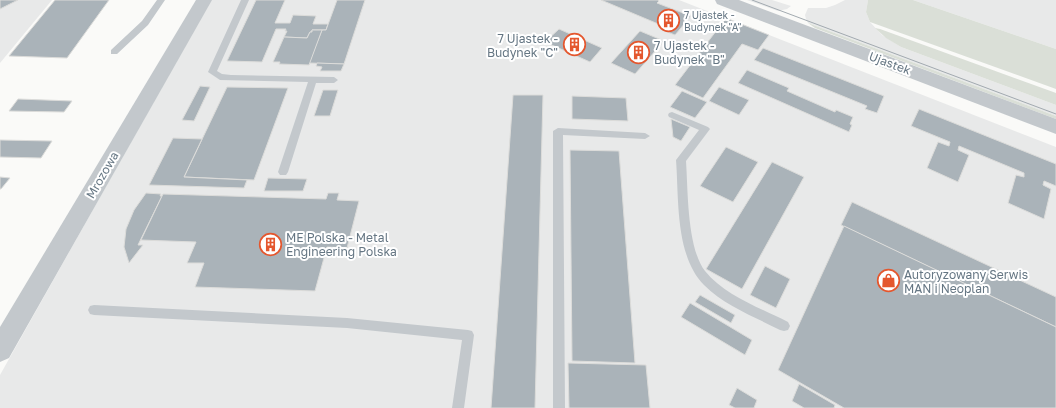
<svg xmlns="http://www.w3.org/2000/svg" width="1056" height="408" font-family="'Golos Text',sans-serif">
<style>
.built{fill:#e8e9e9}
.green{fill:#dadfd7}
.building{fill:#aab3b9;stroke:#dcdcda}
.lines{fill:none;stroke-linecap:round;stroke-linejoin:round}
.service{fill:#c3c8cc;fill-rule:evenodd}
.minor{fill:#c3c8cc;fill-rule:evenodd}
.tertiary{fill:#c3c8cc;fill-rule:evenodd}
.tram{stroke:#a2aab0;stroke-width:1}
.labels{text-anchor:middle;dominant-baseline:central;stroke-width:4;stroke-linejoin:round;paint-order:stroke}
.far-poi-label{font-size:10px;fill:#657683;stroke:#fff;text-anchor:start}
.poi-label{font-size:12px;fill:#657683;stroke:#fff;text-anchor:start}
.street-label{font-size:12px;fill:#657683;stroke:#fff}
</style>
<rect width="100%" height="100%" fill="#fafaf8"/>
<g class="built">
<polygon points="0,0 52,0 0,63"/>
<polygon points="211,0 679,0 1056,147 1056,408 0,408 0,375"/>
<polygon points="747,0 772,0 791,6 787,9 778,11"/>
<polygon points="845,0 868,0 866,12 870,22 882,35 901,47 1056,105 1056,116 808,23 806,19 805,15 808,8 826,8 835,5"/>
<polygon points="913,0 1056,0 1056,49"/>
</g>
<g class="green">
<polygon points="868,0 913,0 1056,49 1056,89 870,22 866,12"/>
<polygon points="808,23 1056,116 1056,119 815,28"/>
<polygon points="875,28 880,29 1056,93 1056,105 901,47 886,38"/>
</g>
<g class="building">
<polygon points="0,0 18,0 0,9"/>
<polygon points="55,0 109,0 67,58 9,56"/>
<polygon points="256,0 285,0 275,23 290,23 293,15 316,16 313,24 328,24 326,30 312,30 312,32 310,32 307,38 284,37 287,31 285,31 286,29 276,29 262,62 227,61"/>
<polygon points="337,0 365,0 344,64 309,63 322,30 326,30"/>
<polygon points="601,0 658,0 659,1 657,3 691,16 675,35 660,29 663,26"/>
<polygon points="726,18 769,35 758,50 742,44 703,98 675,85"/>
<polygon points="559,29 602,48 590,62 545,42"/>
<polygon points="312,30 322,30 309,65 279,64 280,62 273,62 284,37 307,38 310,32 312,32"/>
<polygon points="640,31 664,41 635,74 611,63"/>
<polygon points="515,33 525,38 518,44 508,39"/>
<polygon points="763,48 884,96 877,113 865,109 867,106 754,60"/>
<polygon points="317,63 344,64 341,71 320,71 322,67 316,66"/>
<polygon points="747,70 789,88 787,91 835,112 836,110 853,117 850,124 852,125 849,132 738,83"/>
<polygon points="200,86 210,87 194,121 182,120"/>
<polygon points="227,87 288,88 254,180 184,177"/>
<polygon points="719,87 749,100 739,115 709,101"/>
<polygon points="323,90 338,90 330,116 314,116"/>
<polygon points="682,91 707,102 695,118 670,107"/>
<polygon points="513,95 543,95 535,408 491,408"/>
<polygon points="572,96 626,98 628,121 572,119"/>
<polygon points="18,99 72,101 64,112 9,111"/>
<polygon points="919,109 1056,164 1056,186 1044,181 1043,185 1051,189 1044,219 1008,203 1016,175 1024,177 1024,173 959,146 958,150 969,155 958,182 927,168 938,142 949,146 950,142 911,126"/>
<polygon points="671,119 690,127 681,141 673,137"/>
<polygon points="173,138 202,139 184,177 247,180 244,188 149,185"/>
<polygon points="0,140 52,141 41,158 0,157"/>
<polygon points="726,147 758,162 733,202 700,186"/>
<polygon points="570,150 619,151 635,363 572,361"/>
<polygon points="772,162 804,177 742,289 706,269"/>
<polygon points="0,177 10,178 1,189 0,189"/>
<polygon points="268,178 307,179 303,191 264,191"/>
<polygon points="146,193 161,194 160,196 162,196 138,245 143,245 129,263 124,247 126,229 134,210"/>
<polygon points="328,193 339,193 337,200 359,201 347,248 327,247 315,291 195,287 204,263 187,263 196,242 141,240 163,194 326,199"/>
<polygon points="852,202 1056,297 1056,327 841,225"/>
<polygon points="844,226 1056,327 1056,408 844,408 778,370"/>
<polygon points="765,266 790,279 776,308 750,295"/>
<polygon points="700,295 735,315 731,323 695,302"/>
<polygon points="690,303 752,340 745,355 681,317"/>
<polygon points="568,363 646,365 650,408 569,408"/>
<polygon points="799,384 835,405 834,408 804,408 792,401"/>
<polygon points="737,388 757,400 754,408 735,408 729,405"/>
</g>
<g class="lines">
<g class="service">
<polygon points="157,0 165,0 148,25 117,54 111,54 111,50 142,21"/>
<polygon points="241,0 249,0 217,71 222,74 231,75 334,77 338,80 334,83 316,83 288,172 286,175 280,175 278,172 308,82 220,80 208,72"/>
<path d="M672 112 708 127 710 129 686 161C688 190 687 248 705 271 725 296 761 308 788 322L790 326 788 330 784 331 780 330C755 317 725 306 704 285 675 256 679 198 676 160L699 130 669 117 668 115 669 113Z"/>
<polygon points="558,128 645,133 650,136 645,139 563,135 565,408 553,408 553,131"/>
<polygon points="94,305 347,318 468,330 472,331 474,335 464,408 452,408 462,340 347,328 94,315 90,314 88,310 90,306"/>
</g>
<polygon class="minor" points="196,0 212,0 9,358 0,362 0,327"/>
<polygon class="tertiary" points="715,0 739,0 1056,119 1056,134 717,4"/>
<polyline class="tram" points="752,0 1056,114"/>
</g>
<defs>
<symbol id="building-ring" viewBox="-11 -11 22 22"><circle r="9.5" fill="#fff" stroke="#e4572e" stroke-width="1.5"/><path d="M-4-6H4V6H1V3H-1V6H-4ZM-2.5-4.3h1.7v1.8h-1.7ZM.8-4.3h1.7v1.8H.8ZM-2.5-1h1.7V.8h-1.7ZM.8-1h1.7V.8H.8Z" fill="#e4572e"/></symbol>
<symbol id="shop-ring" viewBox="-11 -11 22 22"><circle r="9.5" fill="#fff" stroke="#e4572e" stroke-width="1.5"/><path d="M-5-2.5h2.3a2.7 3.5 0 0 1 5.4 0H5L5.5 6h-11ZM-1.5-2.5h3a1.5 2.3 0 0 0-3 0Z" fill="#e4572e"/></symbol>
</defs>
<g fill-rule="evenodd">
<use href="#building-ring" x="656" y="8" width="25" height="25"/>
<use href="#building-ring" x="562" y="32" width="25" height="25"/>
<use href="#building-ring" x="626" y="40" width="25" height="25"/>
<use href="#building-ring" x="258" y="232" width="25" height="25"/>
<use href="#shop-ring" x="876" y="268" width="25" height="25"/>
</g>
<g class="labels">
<g class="far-poi-label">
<text x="684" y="15">7 Ujastek -<tspan x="684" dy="12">Budynek "A"</tspan></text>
</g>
<g class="poi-label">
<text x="558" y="38" text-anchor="end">7 Ujastek -<tspan x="558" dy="14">Budynek "C"</tspan></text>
<text x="654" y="45">7 Ujastek -<tspan x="654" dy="14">Budynek "B"</tspan></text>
<text x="286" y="237">ME Polska - Metal<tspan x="286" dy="14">Engineering Polska</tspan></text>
<text x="904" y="274">Autoryzowany Serwis<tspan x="904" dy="14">MAN i Neoplan</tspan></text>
</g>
<g class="street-label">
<text transform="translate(890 63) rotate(21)">Ujastek</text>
<text transform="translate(102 175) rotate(-60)">Mrozowa</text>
</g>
</g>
</svg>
